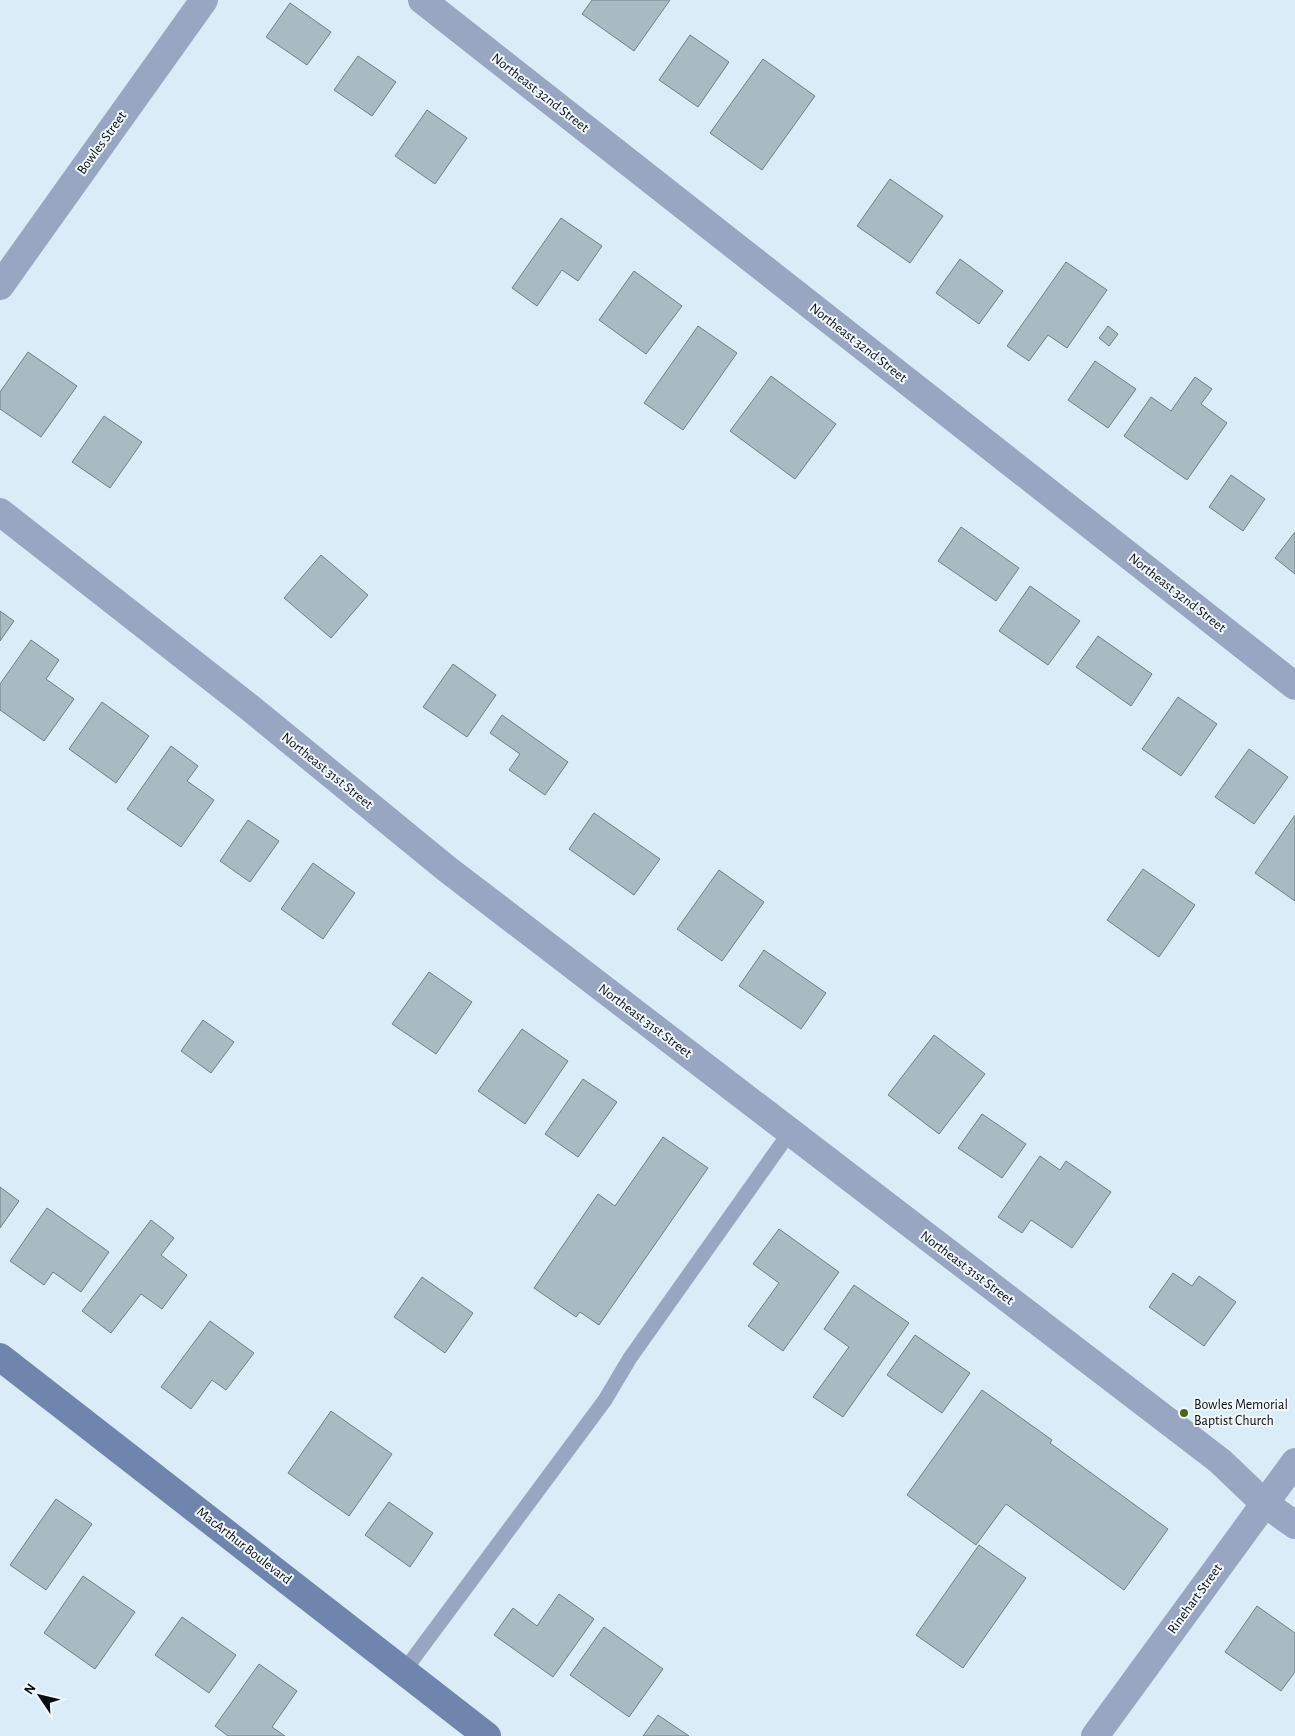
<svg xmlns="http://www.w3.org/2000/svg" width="1295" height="1736" font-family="'Alegreya Sans',sans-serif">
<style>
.building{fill:#a6bcc2;stroke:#6d8187}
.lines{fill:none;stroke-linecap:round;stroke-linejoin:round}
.service{stroke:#98a6c2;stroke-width:15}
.minor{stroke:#98a6c2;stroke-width:28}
.secondary{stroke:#7085ae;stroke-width:28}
.poi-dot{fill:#4d6616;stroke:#f1f8fd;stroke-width:2}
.labels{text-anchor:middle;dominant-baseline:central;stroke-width:4;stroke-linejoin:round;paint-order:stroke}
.street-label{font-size:14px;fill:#070d11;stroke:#f1f8fd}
.poi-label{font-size:14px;fill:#070d11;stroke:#f1f8fd;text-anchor:start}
</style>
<rect width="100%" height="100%" fill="#dbecf9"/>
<g class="building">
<polygon points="592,0 670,0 634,51 582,14"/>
<polygon points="290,3 331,32 307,65 266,37"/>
<polygon points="690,35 729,62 698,107 659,80"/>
<polygon points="358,56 396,82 372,116 334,90"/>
<polygon points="763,59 815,96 762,170 710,133"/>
<polygon points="427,110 467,138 435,184 395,156"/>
<polygon points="890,179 943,216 910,263 857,226"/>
<polygon points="561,218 602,246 578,281 562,270 537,306 512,288"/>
<polygon points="960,259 1003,291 979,324 936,293"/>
<polygon points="1066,262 1107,290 1067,348 1048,335 1029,361 1007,346"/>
<polygon points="634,271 682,306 646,354 599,320"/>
<polygon points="698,326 737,353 683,430 644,403"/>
<polygon points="1108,326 1118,334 1109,346 1099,338"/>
<polygon points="28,352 77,386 41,437 0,409 0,392"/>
<polygon points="1095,361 1136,389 1108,428 1068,400"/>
<polygon points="771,376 836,424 795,479 730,431"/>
<polygon points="1195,377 1212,389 1201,404 1227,423 1187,480 1124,436 1151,397 1171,411"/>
<polygon points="104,416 142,442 110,488 72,462"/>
<polygon points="1231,475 1265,499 1243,531 1209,507"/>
<polygon points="961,527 1019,568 996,601 938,561"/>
<polygon points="1295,532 1295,574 1275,558"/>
<polygon points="321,555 368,595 331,638 284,598"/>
<polygon points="1030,586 1080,621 1048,665 999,631"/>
<polygon points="0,611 14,621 0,641"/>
<polygon points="1098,636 1152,674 1131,706 1076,667"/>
<polygon points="31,640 59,660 46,679 74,699 44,741 0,710 0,684"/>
<polygon points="453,664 496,695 467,737 423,707"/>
<polygon points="1178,697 1217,724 1181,776 1142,749"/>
<polygon points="102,702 149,736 116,783 69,749"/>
<polygon points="502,715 568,762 545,795 509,770 520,754 490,733"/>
<polygon points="171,746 198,766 187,781 214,800 181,847 127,809"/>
<polygon points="1249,749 1288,777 1254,824 1215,797"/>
<polygon points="594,813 660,859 634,895 569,849"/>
<polygon points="1295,815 1295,901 1255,873"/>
<polygon points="248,820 279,841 250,882 220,861"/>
<polygon points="313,863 355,893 323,939 281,909"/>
<polygon points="1143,869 1195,905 1159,957 1107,920"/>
<polygon points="719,870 764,902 722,961 677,929"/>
<polygon points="764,950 826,993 801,1029 739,986"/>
<polygon points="429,972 472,1002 436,1054 392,1024"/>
<polygon points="203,1020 234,1042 211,1073 181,1051"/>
<polygon points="522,1029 568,1061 525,1124 478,1091"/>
<polygon points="934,1035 985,1074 939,1134 888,1095"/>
<polygon points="583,1079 617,1102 578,1157 545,1134"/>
<polygon points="982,1114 1026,1144 1002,1178 958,1148"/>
<polygon points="663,1137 708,1168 599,1325 580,1312 576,1317 534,1288 598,1194 615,1206"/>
<polygon points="1040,1156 1060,1170 1066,1161 1111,1192 1072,1248 1031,1220 1022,1233 998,1217"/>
<polygon points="0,1187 19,1201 0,1228"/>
<polygon points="47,1208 109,1252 81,1292 53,1272 44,1285 10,1261"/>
<polygon points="151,1220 174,1238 161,1255 187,1275 162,1309 141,1294 111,1333 82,1311"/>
<polygon points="779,1229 839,1272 783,1351 748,1326 779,1283 753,1264"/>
<polygon points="1173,1273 1192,1286 1199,1276 1236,1302 1204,1346 1149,1307"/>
<polygon points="422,1277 473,1313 445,1353 394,1317"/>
<polygon points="854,1285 909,1323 843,1417 813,1397 849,1347 824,1329"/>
<polygon points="210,1321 254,1353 226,1390 212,1380 191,1409 161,1387"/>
<polygon points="915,1335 970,1373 942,1413 887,1375"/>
<polygon points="982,1390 1052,1440 1050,1443 1168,1529 1124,1590 1006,1504 976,1545 907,1495"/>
<polygon points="331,1411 392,1454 349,1516 288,1473"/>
<polygon points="56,1499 92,1524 46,1590 10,1565"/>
<polygon points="389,1502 433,1533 410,1567 365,1535"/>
<polygon points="979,1545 1026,1578 963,1668 916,1635"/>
<polygon points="83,1576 135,1612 95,1669 44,1633"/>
<polygon points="559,1594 594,1619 553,1677 494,1635 513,1608 537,1626"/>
<polygon points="1257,1606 1295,1633 1295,1672 1281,1691 1225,1652"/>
<polygon points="182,1617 236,1655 209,1693 155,1655"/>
<polygon points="604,1627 663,1669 629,1717 570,1675"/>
<polygon points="259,1664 297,1691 272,1727 285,1736 228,1736 215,1726"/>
<polygon points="658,1715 689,1736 643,1736"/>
</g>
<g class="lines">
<polyline class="service" points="404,1671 605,1400 630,1358 790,1132"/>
<g class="minor">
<polyline points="422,0 1295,686"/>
<polyline points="0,286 204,0"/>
<polyline points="0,512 249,707 447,869 1220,1461 1264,1503 1295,1525"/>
<polyline points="1095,1736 1295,1462"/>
</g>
<polyline class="secondary" points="0,1357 487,1736"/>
</g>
<circle class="poi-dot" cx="1184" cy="1413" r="5"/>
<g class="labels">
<g class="street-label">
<text transform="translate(540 93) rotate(38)">Northeast 32nd Street</text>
<text transform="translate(102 143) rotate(-54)">Bowles Street</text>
<text transform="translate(858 343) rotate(38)">Northeast 32nd Street</text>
<text transform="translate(1177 593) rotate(38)">Northeast 32nd Street</text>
<text transform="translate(327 771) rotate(39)">Northeast 31st Street</text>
<text transform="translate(645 1021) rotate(37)">Northeast 31st Street</text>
<text transform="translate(967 1268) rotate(37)">Northeast 31st Street</text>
<text transform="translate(244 1546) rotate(38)">MacArthur Boulevard</text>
<text transform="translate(1195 1599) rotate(-54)">Rinehart Street</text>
</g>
<g class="poi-label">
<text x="1194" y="1405">Bowles Memorial<tspan x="1194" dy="16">Baptist Church</tspan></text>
</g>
</g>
<g transform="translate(40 1696) rotate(305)" stroke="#f1f8fd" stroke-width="4" paint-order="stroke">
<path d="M0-4L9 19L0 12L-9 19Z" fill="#070d11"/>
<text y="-8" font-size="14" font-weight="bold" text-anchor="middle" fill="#070d11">N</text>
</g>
</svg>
